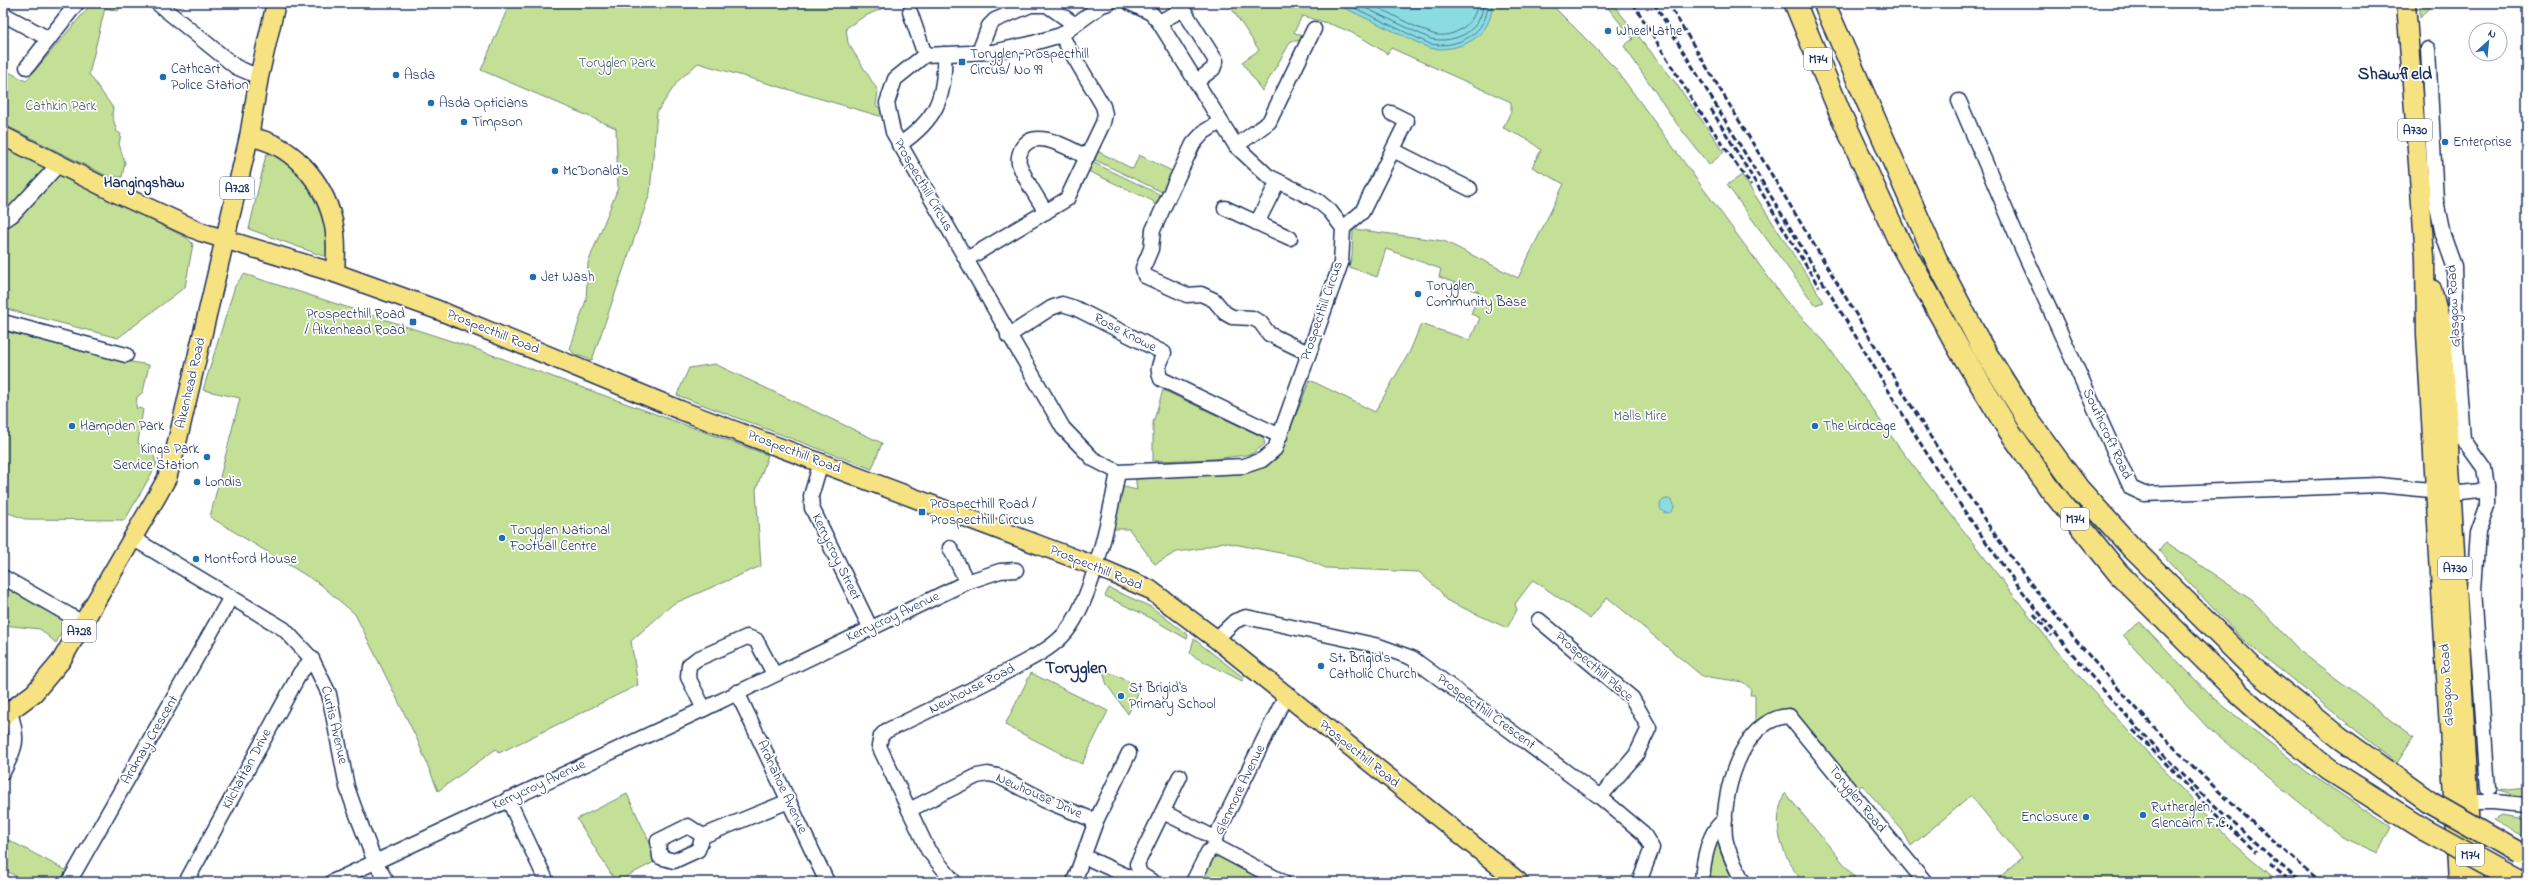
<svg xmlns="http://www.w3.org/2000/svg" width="2530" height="885" font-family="'Indie Flower',sans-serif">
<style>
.green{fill:#c4e097;stroke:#70887a}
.water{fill:#8adce1;stroke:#5e97ad}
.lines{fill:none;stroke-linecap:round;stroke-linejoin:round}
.shore{stroke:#477492;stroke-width:1}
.minor-casing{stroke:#1b2f5e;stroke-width:17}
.major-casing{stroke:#1b2f5e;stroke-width:21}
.highway-casing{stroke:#1b2f5e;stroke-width:24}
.minor{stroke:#fff;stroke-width:14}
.major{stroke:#f7e281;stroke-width:18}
.highway{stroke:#f7e281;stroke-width:21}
.rail{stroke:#1b2f5e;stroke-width:3;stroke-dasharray:6 3;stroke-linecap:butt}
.highway-bridge-casing{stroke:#1b2f5e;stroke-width:24;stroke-linecap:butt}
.highway-bridge{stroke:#f7e281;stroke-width:21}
.poi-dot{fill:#1f6fb2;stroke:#fff;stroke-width:1.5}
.labels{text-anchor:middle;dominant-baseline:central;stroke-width:3.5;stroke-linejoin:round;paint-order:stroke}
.shield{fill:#fff;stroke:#5f6d8e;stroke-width:1}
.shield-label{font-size:13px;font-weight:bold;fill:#1b2f5e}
.poi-label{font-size:14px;fill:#1b2f5e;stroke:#fff;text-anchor:start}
.park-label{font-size:14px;fill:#455b6c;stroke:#fff}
.street-label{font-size:14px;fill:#1b2f5e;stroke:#fff}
.neighbourhood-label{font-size:15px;font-weight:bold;fill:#1b2f5e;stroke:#fff}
.district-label{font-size:18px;font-weight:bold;fill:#1b2f5e;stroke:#fff}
</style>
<rect width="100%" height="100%" fill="#fff"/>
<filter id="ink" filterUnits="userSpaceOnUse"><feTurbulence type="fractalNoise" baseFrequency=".025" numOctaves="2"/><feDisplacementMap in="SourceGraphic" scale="8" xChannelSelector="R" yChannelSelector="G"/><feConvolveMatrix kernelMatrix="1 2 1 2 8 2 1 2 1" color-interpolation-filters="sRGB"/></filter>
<g filter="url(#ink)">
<g class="green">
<polygon points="92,3 122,3 118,11 105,8 89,74 113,108 112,115 117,132 121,134 119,144 125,163 122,177 109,177 3,124 3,69 26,81"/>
<polygon points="510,3 894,3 863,17 846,28 848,43 878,91 876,106 881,108 883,117 698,63 678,81 657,112 650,193 592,360 574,354 570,349 586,300 588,263 618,188 616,128 481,70"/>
<path d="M1228 3H1550L1615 68 1785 300 1825 342 1901 450 2056 650 2147 752 2232 842 2279 882H1994L2022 858 1971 796 1911 846 1903 831 1862 785 1857 789 1790 711 1782 709 1763 718 1755 726V695H1750L1751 689 1743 682 1702 676 1607 597 1590 619 1533 580 1515 604 1517 610 1507 628 1446 600 1441 592 1419 572 1326 568 1301 557 1223 542 1203 548 1177 552 1155 564 1129 529H1111L1120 486 1137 490 1135 475 1277 455 1287 437 1310 380 1375 412 1410 351 1421 324 1470 340 1480 318 1471 314 1479 292 1439 277 1441 269 1386 249 1377 277 1349 267 1352 255 1353 229 1444 241 1518 278 1564 184 1532 167 1541 150 1529 140 1503 128 1511 111V102L1391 48 1387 54C1357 33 1338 25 1302 16L1294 32 1303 37 1298 41H1291L1262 91 1242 62 1259 50Z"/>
<polygon points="1604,3 1612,3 1675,82 1724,152 1709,165 1677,124 1624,46 1633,39"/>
<polygon points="2420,3 2433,3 2420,18"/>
<polygon points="3,145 187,238 193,244 185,287 118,338 3,308"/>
<path d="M275 151C304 172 329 206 328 242 328 247 329 253 326 257L249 229 266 155 269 153 274 155Z"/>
<polygon points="1097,151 1133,169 1139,155 1172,171 1162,192 1093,159"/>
<polygon points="1092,162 1161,195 1155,206 1153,201 1088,171"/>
<polygon points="1742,175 1824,302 1815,305 1727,185"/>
<polygon points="244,274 476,349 768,455 756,490 761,566 673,604 631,641 638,685 499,753 496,749 438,791 417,739 355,614 320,584 210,517 240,398 203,390 235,286"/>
<polygon points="3,331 126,361 149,365 143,392 137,397 136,408 143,409 138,443 151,450 157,464 125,520 25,519 3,511"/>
<polygon points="715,364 882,443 872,469 677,395 689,368"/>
<polygon points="1163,390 1263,437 1265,444 1252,454 1215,459 1153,461 1153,423"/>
<polygon points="2166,542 2253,601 2301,652 2414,737 2397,763 2243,640 2159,551"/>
<polygon points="3,584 63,619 65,626 56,643 40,629 3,625"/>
<polygon points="1109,588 1151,607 1188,635 1187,639 1145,615 1105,596"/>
<polygon points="2140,622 2212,697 2307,772 2391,827 2378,853 2342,837 2208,728 2123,635"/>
<polygon points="1194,639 1244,678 1242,681 1193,656 1190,653"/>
<polygon points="1102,669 1141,687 1128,714 1107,685"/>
<polygon points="1031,673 1108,711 1082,764 1005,725"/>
<polygon points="2527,787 2527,798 2497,790"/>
<path d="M1785 793 1854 876 1853 882H1803C1782 858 1770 823 1785 793Z"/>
<polygon points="627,794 658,860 616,882 577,819"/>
<polygon points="2503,815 2527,819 2527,838 2494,820"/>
<polygon points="3,837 69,872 64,882 26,882 3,869"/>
<polygon points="1719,842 1734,882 1725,878 1706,876 1716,844"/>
<polygon points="1219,857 1267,882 1198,882 1210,858"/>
</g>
<g class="water">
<path d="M1334 3H1492C1493 37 1459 53 1429 48Z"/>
<circle cx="1667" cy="506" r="7"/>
</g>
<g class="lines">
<g class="shore">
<path d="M1344 3 1430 44C1458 49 1488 33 1488 3"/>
<path d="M1355 3 1431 39C1456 44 1483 30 1483 3"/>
<path d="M1369 3C1390 13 1411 26 1433 34 1453 40 1477 23 1477 3"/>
</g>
<defs>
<g id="minor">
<polyline points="157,3 236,67 259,77"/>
<polyline points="1109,3 1102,5 1061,35 1030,44 992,52 925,55 895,79 887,103 893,132 1063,428 1093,459 1118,472 1244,466 1262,460 1275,449 1341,263 1343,228 1330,211 1318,201 1268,176 1236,146 1159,22 1151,13 1130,3"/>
<polyline points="910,12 925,55"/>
<polyline points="3,14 49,39"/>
<polyline points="1159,22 1182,10 1186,14 1216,61 1213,69 1197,81"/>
<polyline points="979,52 989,26 995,20 1031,5 1047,5 1074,24"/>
<polyline points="27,67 77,3"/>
<polyline points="1959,101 2022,248 2131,488 2144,494 2379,485 2461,493 2480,491 2487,486 2484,468 2463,439 2456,344 2454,266 2443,235 2436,201 2428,49"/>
<polyline points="1220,122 1204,132 1193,144 1153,230 1151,249 1143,268 1145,276 1187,295 1201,294 1214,300 1225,313 1232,317 1252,318 1260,322 1269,334 1308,353"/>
<path d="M899 145C936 120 946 97 944 54"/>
<polyline points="1236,146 1269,122 1314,29"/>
<polyline points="1393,150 1470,189"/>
<polyline points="1225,208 1290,238"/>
<path d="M1046 212C1037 197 1026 182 1020 166 1017 160 1019 154 1022 148 1035 126 1071 150 1087 157"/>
<polyline points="3,221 12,215 59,164"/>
<polyline points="1257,223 1278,181"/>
<polyline points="1343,228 1362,212 1407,121 1391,113"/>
<polyline points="967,259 1067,199 1103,123 1105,114 1103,106 1061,35"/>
<polyline points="3,322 126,355"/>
<path d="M1008 336 1051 308 1062 304 1075 308 1164 353C1160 363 1156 369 1161 379L1280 436"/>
<polyline points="821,462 811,496 812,508 870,627"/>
<polyline points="2487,486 2487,507 2478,532 2474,590 2488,789"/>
<polyline points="134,539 284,629 312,659 329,694 347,787 354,807 375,862 387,882"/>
<polyline points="950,548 967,582"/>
<polyline points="3,577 83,623"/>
<polyline points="1539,620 1632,698 1649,728 1636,755 1600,797"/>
<polyline points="1216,639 1235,621 1246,617 1379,646 1412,658 1600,797 1643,833 1652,848 1639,882"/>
<polyline points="737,692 827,882"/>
<polyline points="704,709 688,677 689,665 697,659 747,637 756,640 774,674"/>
<path d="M3 772C16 747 19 740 10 712"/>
<polyline points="508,799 547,882"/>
<polyline points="2460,802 2493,802 2527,805"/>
<polyline points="909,810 977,776 988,774 998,776 1044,800 1096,821"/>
<polyline points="1163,812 1215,838"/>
<polyline points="703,836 688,826 658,841 660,857 674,861 698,850 703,836 789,801"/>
<polyline points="1215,846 1215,838 1220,828 1286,695"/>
<polyline points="1215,846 1283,882"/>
<polyline points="1083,856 1127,876"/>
<polyline points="69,882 231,597"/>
<polyline points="186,882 300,673 312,659"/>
<polyline points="332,882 704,709 967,582 1000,571 1016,570"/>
<path d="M954 882 928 850 879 746 881 736 886 731C930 710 975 689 1019 665 1035 656 1054 647 1066 632 1093 599 1110 515 1118 472"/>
<polyline points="1074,882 1096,821 1129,753"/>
<polyline points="1153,882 1140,874 1137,864 1180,776"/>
<polyline points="1193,882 1208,852 1215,846"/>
<path d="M1702 882C1703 863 1708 830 1725 820"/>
<path d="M1743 882C1736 868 1727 851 1725 837 1721 796 1740 719 1789 716L1925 882"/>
</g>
<g id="major">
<polyline points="2406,3 2425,257 2426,334 2458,882"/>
<polyline points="3,136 116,193 201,232 335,273 438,310 680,410 1095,566 1149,589 1216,639 1519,882"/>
<path d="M249 137C291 143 323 180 333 221 337 238 336 256 335 273"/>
<polyline points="2432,289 2442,327 2474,882"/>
<polyline points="3,716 34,693 61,661 157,496 167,478 175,451 249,137 259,77 276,3"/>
</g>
<g id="highway">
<polyline points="1795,3 1841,115 1898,239 1959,349 2008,429 2051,490 2119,574 2237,692 2282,732 2328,769 2423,829"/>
<polyline points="1824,3 1937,261 1981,345 2027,418 2078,488 2131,547 2253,668 2339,737 2431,803"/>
</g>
</defs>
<use href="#minor" class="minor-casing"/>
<use href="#major" class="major-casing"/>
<use href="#highway" class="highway-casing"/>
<use href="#minor" class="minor"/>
<use href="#major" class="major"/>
<use href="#highway" class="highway"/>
<g class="rail">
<polyline points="1633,3 1696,106 1751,185"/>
<path d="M1654 3 1919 441C2021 606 2151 758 2301 882"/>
<path d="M1668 3C1732 109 1796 215 1860 321 1912 407 1964 495 2025 576 2111 690 2212 791 2321 882"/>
<polyline points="1711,109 1819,287"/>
<polyline points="2034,614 2052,636"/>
<polyline points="2133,730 2226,825 2256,852"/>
<polyline points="2270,864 2291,882"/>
</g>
<defs>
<g id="highway-bridge">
<polyline points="2431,803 2517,852"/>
<polyline points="2423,829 2517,881"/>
</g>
</defs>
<use href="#highway-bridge" class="highway-bridge-casing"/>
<use href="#highway-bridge" class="highway-bridge"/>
</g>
</g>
<g class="poi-dot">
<circle cx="1608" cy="31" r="4"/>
<rect x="958" y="58" width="8" height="8" rx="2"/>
<circle cx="396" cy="75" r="4"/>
<circle cx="163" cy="77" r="4"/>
<circle cx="431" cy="103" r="4"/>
<circle cx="464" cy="122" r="4"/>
<circle cx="2445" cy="142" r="4"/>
<circle cx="555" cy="171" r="4"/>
<circle cx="533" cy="277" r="4"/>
<circle cx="1418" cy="294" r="4"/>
<rect x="409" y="318" width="8" height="8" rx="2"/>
<circle cx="72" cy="426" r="4"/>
<circle cx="1815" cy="426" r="4"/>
<circle cx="207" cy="457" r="4"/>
<circle cx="197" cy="482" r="4"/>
<rect x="918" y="508" width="8" height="8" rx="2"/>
<circle cx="502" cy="538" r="4"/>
<circle cx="196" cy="559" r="4"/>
<circle cx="1321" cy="666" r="4"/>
<circle cx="1121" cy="696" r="4"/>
<circle cx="2143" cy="815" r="4"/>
<circle cx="2086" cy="817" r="4"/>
</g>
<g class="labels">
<g class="shield">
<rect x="1804" y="48" width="28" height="22" rx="3"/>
<rect x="2398" y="119" width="34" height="22" rx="3"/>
<rect x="220" y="177" width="34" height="22" rx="3"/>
<rect x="2061" y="508" width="28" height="22" rx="3"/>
<rect x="2438" y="557" width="34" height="22" rx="3"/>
<rect x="62" y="620" width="34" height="22" rx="3"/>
<rect x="2456" y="844" width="28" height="22" rx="3"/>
</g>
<g class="shield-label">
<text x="1818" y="59">M74</text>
<text x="2415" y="130">A730</text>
<text x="237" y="188">A728</text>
<text x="2075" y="519">M74</text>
<text x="2455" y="568">A730</text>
<text x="79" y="631">A728</text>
<text x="2470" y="855">M74</text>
</g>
<g class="poi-label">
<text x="1616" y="31">Wheel Lathe</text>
<text x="970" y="54">Toryglen, Prospecthill<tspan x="970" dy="16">Circus/ No 99</tspan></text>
<text x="171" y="69">Cathcart<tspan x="171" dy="16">Police Station</tspan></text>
<text x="404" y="75">Asda</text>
<text x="439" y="103">Asda Opticians</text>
<text x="472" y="122">Timpson</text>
<text x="2453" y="142">Enterprise</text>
<text x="563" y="171">McDonald's</text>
<text x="541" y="277">Jet Wash</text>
<text x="1426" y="286">Toryglen<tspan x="1426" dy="16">Community Base</tspan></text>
<text x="405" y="314" text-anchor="end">Prospecthill Road<tspan x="405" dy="16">/ Aikenhead Road</tspan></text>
<text x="80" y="426">Hampden Park</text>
<text x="1823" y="426">The birdcage</text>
<text x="199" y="449" text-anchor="end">Kings Park<tspan x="199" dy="16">Service Station</tspan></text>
<text x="205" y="482">Londis</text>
<text x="930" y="504">Prospecthill Road /<tspan x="930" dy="16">Prospecthill Circus</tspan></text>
<text x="510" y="530">Toryglen National<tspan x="510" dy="16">Football Centre</tspan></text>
<text x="204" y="559">Montford House</text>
<text x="1329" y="658">St. Brigid's<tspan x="1329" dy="16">Catholic Church</tspan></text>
<text x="1129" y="688">St Brigid's<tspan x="1129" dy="16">Primary School</tspan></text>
<text x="2151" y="807">Rutherglen<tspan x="2151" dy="16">Glencairn F.C.</tspan></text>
<text x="2078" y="817" text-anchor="end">Enclosure</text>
</g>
<g class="park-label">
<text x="617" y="63">Toryglen Park</text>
<text x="61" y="106">Cathkin Park</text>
<text x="1640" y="416">Malls Mire</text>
</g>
<g class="street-label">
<text transform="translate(923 185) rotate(60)">Prospecthill Circus</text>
<text transform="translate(2454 306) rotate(-93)">Glasgow Road</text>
<text transform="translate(1322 311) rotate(-71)">Prospecthill Circus</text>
<text transform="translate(493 332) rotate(22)">Prospecthill Road</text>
<text transform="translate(1125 333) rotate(27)">Rose Knowe</text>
<text transform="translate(191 383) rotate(-77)">Aikenhead Road</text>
<text transform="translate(2107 434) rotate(65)">Southcroft Road</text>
<text transform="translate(794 452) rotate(21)">Prospecthill Road</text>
<text transform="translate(836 557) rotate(64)">Kerrycroy Street</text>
<text transform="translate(1096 568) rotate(22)">Prospecthill Road</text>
<text transform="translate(893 617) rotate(-25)">Kerrycroy Avenue</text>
<text transform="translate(1594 667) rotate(41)">Prospecthill Place</text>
<text transform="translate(2447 685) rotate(-93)">Glasgow Road</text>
<text transform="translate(972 689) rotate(-27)">Newhouse Road</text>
<text transform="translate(1486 712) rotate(36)">Prospecthill Crescent</text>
<text transform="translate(334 725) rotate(77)">Curtis Avenue</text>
<text transform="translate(150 740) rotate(-60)">Ardmay Crescent</text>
<text transform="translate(1359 754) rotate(39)">Prospecthill Road</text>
<text transform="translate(247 769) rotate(-62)">Kilchattan Drive</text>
<text transform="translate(539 785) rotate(-25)">Kerrycroy Avenue</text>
<text transform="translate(782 787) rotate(65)">Ardnahoe Avenue</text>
<text transform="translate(1240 790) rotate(-64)">Glenmore Avenue</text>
<text transform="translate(1039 796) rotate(24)">Newhouse Drive</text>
<text transform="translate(1857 799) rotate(51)">Toryglen Road</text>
</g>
<g class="neighbourhood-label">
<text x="144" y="183">Hangingshaw</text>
</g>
<g class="district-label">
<text x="2395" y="75">Shawfield</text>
<text x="1076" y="669">Toryglen</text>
</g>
</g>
<rect width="2530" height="885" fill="none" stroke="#fff" stroke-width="16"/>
<rect x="8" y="8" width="2514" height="869" fill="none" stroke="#1b2f5e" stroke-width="1.5" filter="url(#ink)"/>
<g transform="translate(2488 42) rotate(27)"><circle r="19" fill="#ffffff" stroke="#a4acbf"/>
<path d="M0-3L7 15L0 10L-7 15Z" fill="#1f6fb2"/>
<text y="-6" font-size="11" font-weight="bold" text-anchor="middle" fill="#1b2f5e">N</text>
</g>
</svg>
